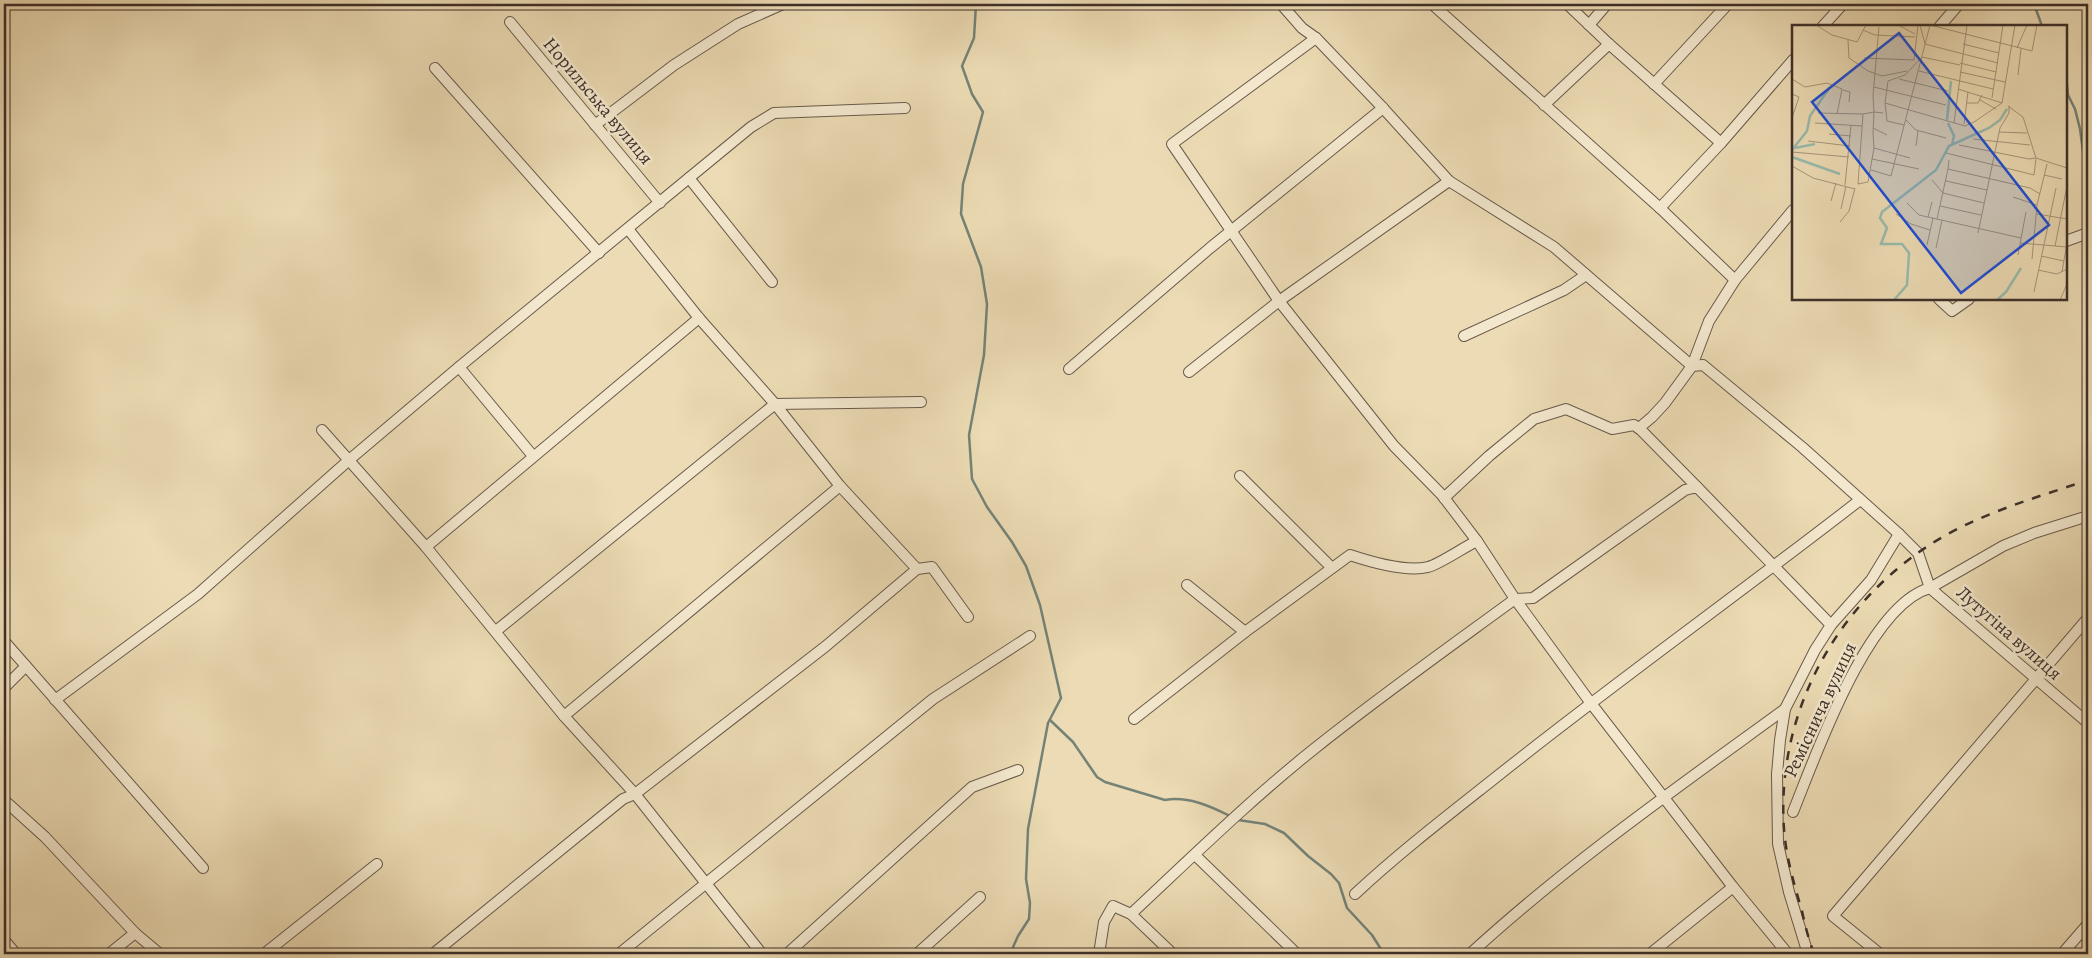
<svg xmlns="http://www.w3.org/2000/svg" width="2092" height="958" font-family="Alegreya,serif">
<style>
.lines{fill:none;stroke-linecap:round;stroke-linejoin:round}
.stream{stroke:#748378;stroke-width:2.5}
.street-casing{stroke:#695a4c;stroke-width:12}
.street{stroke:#f3e8ce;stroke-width:10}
.rail{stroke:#3d2f29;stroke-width:2.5;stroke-dasharray:9 9;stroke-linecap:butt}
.labels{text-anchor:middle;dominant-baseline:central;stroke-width:5;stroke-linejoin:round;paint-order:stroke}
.street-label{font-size:19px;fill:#3d2f29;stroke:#f3e8ce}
.inset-river{fill:none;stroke:#99bbad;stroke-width:2.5}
.inset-road{fill:none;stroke:#a6967c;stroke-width:1}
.view{fill:#1d4ed8;fill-opacity:0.15;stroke:#1d4ed8;stroke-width:2.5}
.inset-edge{fill:none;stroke:#3d2f29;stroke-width:2.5}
</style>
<rect width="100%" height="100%" fill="#ecdbb4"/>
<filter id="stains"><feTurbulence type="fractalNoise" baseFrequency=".004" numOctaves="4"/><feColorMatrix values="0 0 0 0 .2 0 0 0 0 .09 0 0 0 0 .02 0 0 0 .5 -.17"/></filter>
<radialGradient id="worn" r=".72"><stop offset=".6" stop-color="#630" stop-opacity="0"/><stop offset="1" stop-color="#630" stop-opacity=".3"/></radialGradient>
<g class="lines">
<g class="stream">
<polyline points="976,4 974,38 962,66 972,94 983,112 963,184 961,214 981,267 987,304 984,355 969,435 972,479 987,507 1012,542 1026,566 1040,605 1061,698 1048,723 1028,829 1026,879 1030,903 1029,919 1018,936 1010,954"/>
<polyline points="2034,4 2042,26"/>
<polyline points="2066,75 2068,95 2075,109 2080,129 2088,188"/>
<path d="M1050 720 1073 742 1097 777 1105 782 1165 800C1188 796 1210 806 1230 816"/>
<polyline points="1238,820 1265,824 1284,833 1308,856 1331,874 1339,883 1347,908 1372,935 1384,954"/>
</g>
<defs>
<g id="street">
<polyline points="1281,4 1302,28 1316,38 1383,108 1449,181 1554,247 1692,366 1703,365 1802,447 1899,534 1918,553 1930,588 2088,723"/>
<polyline points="1432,4 1660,208 1735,280 1709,321 1692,366 1665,403 1652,417 1639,428"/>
<polyline points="1567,4 1609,44 1721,143"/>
<polyline points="510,22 660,203"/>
<polyline points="1589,25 1607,4"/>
<polyline points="1823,26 1843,4"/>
<polyline points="1940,26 1959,4"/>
<polyline points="1316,38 1172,144 1279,301 1394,446 1442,495 1477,541 1515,599 1590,702 1733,887 1788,954"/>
<polyline points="435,68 599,253"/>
<polyline points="1654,84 1728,4"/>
<polyline points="1544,105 1609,44"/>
<polyline points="595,125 674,65 738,24 783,4"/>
<polyline points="689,178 772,282"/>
<polyline points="1660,208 1721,143 1793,60"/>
<polyline points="628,229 699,318 775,404 840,486 917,569"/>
<polyline points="2066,241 2088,233"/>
<polyline points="1735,280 1793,210"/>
<polyline points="1939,299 1952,311 1969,299"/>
<polyline points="1464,336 1564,290 1586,275"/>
<polyline points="459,367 533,456"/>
<polyline points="1069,369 1210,248 1383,108"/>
<polyline points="1189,372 1279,301 1449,181"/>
<polyline points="322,430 426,547 564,716 635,794 762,954"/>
<polyline points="1240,476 1332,568"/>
<polyline points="1444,498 1489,456 1534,419 1566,409 1612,429 1634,425 1641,430 1697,487"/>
<polyline points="426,547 699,318"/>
<polyline points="1187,585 1245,632"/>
<polyline points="1831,625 1871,580 1899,534"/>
<polyline points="496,631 775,404 921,402"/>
<polyline points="4,641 203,868"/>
<polyline points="4,688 26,666"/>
<polyline points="55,700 198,594 349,460 459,367 751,127 774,113 905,108"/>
<polyline points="564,716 840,486"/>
<path d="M1134 719 1245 632 1350 555C1371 562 1407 572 1428 567 1440 564 1464 547 1477 541"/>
<polyline points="4,800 45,837 135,933 160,954"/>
<path d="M1793 812C1816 755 1868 605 1930 588L2003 546 2034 533 2088 516"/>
<polyline points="1195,855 1297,954"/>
<path d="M1355 894C1399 853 1447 816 1495 778 1614 683 1739 594 1860 500"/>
<path d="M1131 914C1191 858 1250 800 1314 749 1379 697 1448 648 1515 599L1533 598 1685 490 1697 487 1831 625 1815 650 1785 709 1780 740 1777 774 1778 844 1789 892 1808 954"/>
<polyline points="4,940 16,954"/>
<polyline points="109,954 135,933"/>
<polyline points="264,954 377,864"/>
<polyline points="433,954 623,799 635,794 826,646 917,569 932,567 968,617"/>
<polyline points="619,954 933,699 1030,636"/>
<polyline points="787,954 972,787 1018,770"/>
<polyline points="917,954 980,897"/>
<polyline points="1099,954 1104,922 1113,906 1131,914 1173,954"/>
<path d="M1470 954C1568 864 1678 787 1785 709"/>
<polyline points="1650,954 1733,887"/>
<polyline points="1880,954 1833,916 2088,618"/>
<polyline points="2062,954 2088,924"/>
</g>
</defs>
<use href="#street" class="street-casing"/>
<use href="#street" class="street"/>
<path class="rail" d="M1814 954C1809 940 1805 926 1802 911 1794 884 1786 857 1784 829 1776 714 1835 606 1931 544 1978 514 2035 498 2088 480"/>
</g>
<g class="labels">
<g class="street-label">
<text transform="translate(598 101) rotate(50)">Норильська вулиця</text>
<text transform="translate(2009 633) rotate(41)">Лутугіна вулиця</text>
<text transform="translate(1820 710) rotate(-65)">Реміснича вулиця</text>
</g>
</g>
<g transform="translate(1792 25)">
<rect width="275" height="275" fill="#ecdbb4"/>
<path class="inset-river" d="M155 95 159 56M156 98 162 111 160 120M3 123 23 119M0 125 15 106 18 91 38 62M0 132 48 149M102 275 115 260 117 228 110 219H89L95 203 88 193 90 187 144 145 157 121 197 103 208 95 215 84M205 275 214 267 229 243"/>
<path class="inset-road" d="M24 0 40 10 65 17 74 0M106 0 123 9M128 0 133 19 206 38M138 0 240 26 245 0M87 2 81 71 82 87 81 108 82 123 76 157 66 159 71 89 82 87 91 88M71 5 83 10 123 12M56 15 57 33 76 46 90 51 115 46M171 19 207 28M225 23 235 0M72 33 122 35 126 0M168 38 204 47M168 40 130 32 113 50 96 56 93 78 173 101 182 97 210 78 223 0M127 46 201 64M168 47 213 57M226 50 229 24M0 54 13 62 35 58 50 64 45 89M107 54 156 66M82 62 154 80M166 64 210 78M51 65 58 67 57 77M0 69 7 72 0 93M200 73 211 0M188 75 204 84M93 78 95 96 112 100M175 78H186L190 70M216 81 231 92 244 133M26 88 71 89M113 94 124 105 154 113M23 98 70 101M162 98 175 0M172 99 176 67M81 103 95 110M207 107 235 108M37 109 59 111M181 114 238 120M16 116 58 121M167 120 237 134 244 133 275 143M124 121 126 106M82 123 118 133M0 127 57 132M154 128 242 150 244 134M80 134 127 144M157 135 156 144 238 163 248 169M0 141 21 153 63 164M79 145 99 151 138 0M252 150 270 154M140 155 151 168 192 178M154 156 195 165M53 160 59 100M221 172 245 180M39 176 44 158M115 178 127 190 229 213M148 181 189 190M49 184 54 161M104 189 119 199 138 205M245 189 275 194M136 192 140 177M145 194 156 144M48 197 57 186 63 163M186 208 208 103 217 88V81M228 218 275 222M135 220 141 193M263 221 275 161M144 223 150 195M226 230 234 187M249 231 272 236M240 234 245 180 255 139M246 245 265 249 275 244M270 247 275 218M242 267 264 163M268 275 275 259"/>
<path class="view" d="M107 8 257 200 169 268 20 77Z"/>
<rect width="275" height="275" class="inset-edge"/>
</g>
<rect width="2092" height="958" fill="none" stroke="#ecdbb4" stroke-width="20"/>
<rect x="5" y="5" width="2082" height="948" fill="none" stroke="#3d2f29" stroke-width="2.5"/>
<rect x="10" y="10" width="2072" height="938" fill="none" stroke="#3d2f29"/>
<rect width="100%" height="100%" filter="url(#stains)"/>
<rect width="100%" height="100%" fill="url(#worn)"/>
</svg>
